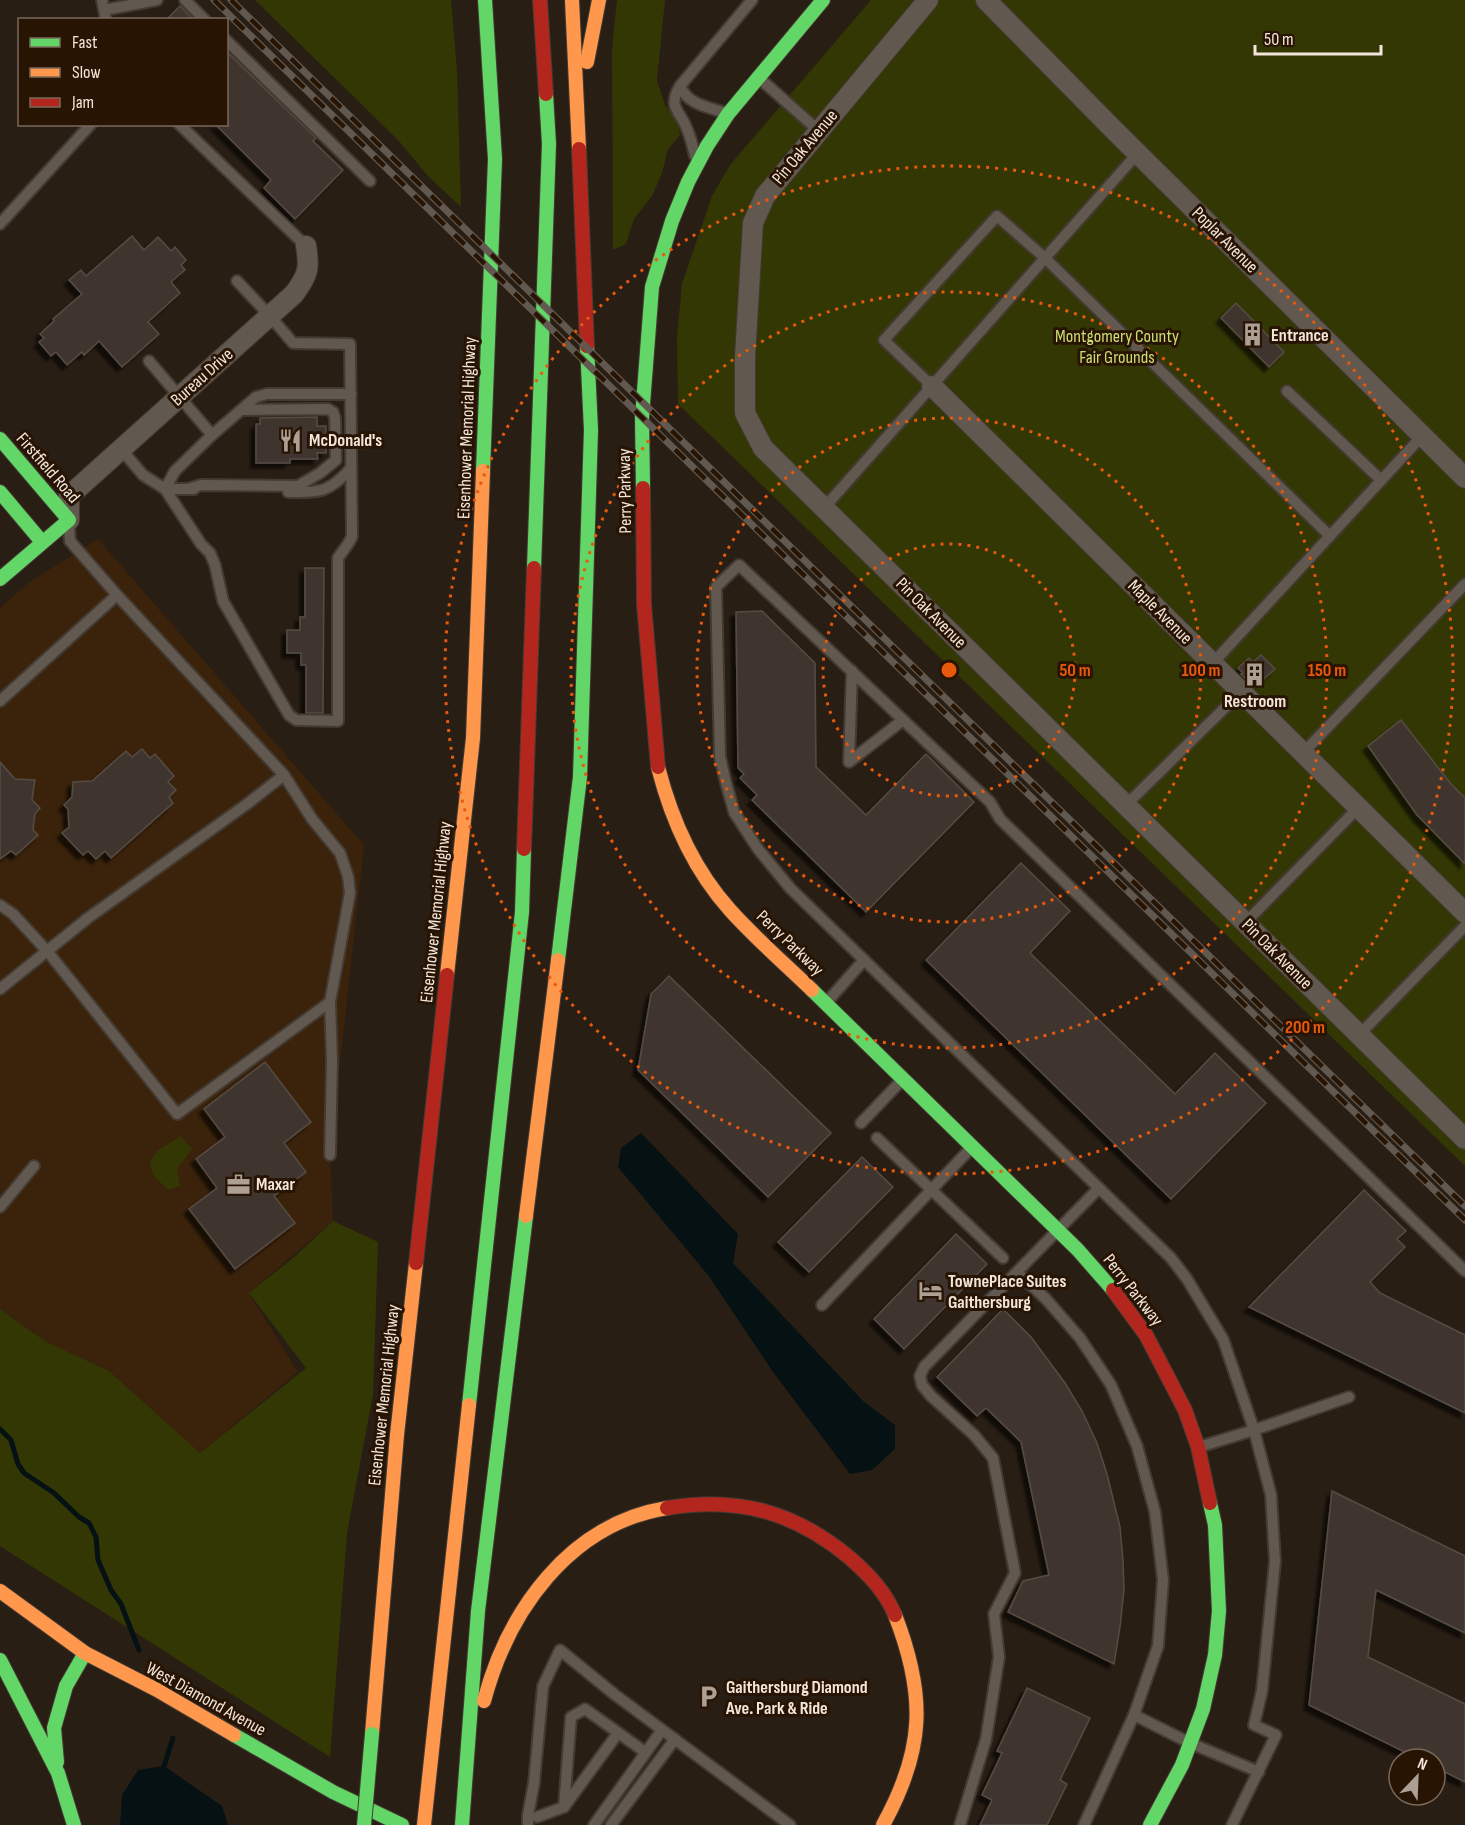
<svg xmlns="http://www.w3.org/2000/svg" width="1465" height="1825" font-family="'Sofia Sans Condensed',sans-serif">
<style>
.built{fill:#3a220b}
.green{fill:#333704}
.water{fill:#061113}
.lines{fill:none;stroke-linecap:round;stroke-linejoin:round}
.stream{stroke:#061113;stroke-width:5}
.building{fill:#40362f;stroke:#564c43;stroke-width:1.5;filter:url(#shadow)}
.lane-casing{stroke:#433a32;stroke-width:14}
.street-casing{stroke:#433a32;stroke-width:22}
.fast-casing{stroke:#433a32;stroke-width:16}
.slow-casing{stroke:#433a32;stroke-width:16}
.jam-casing{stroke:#433a32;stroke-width:16}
.lane{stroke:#615850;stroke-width:10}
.street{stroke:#615850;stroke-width:20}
.fast{stroke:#63d668;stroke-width:14}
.slow{stroke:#ff974d;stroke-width:14}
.jam{stroke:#b3261e;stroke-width:14}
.rail-casing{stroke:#615950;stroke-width:7}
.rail{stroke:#281403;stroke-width:4.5;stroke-dasharray:14;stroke-linecap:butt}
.fast-bridge-casing{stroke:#433a32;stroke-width:16;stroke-linecap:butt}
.fast-bridge{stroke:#63d668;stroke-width:14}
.ring{fill:none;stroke:#e8590c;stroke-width:3;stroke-dasharray:3 6}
.labels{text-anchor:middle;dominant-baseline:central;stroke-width:6;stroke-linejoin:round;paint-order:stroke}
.street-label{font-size:18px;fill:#f3e5d9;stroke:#281403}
.poi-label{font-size:18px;font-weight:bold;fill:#f3e5d9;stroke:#281403;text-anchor:start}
.park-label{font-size:18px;fill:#cedf73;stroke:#281403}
.centre{fill:#e8590c;stroke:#281403;stroke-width:3}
.ring-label{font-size:18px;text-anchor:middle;font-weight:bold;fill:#e8590c;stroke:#281403;stroke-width:6;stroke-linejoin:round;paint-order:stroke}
</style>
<defs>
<filter id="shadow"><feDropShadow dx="-5" dy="5" stdDeviation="1.5" flood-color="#0009"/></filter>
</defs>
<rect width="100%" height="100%" fill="#291e14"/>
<polygon class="built" points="98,539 364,845 330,1155 333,1221 249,1293 298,1372 200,1453 161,1422 109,1371 45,1341 0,1309 0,608 28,583"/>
<g class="green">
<polygon points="255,0 451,0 457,70 461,207 428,176 399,141"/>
<polygon points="617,0 665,0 657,80 665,105 677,120 680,135 668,149 662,173 652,196 634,219 626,244 613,250 612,49"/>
<polygon points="871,0 1465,0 1465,1166 678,404 677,337 682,284 712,196 730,165"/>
<polygon points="181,1136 192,1149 177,1169 180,1186 168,1190 153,1175 150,1162 157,1151"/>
<polygon points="333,1221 378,1242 373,1394 347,1533 330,1757 0,1546 0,1309 45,1341 109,1371 200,1453 306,1368 249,1293 293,1258"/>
</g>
<g class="water">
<polygon points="641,1133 738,1234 733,1263 863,1401 895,1425 895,1449 872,1470 850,1474 773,1372 708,1275 618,1167 621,1148"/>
<polygon points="164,1766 222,1806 228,1825 120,1825 122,1795 138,1770"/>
</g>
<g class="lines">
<g class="stream">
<polyline points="0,1429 11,1440 18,1464 24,1473 54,1493 79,1517 89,1523 96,1537 98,1560 111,1590 121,1604 139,1650"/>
<polyline points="164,1766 173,1738"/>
</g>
</g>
<g class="building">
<polygon points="180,6 194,20 166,20"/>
<polygon points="226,51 316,138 313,141 343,170 295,219 264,188 271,180 215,124 226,124"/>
<polygon points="132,236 144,250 158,237 171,251 175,247 186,260 181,265 185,270 171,282 180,293 148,322 159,334 122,367 99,341 84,355 82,352 67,365 56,352 51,356 39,342 44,338 40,334 54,321 53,319 82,294 69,280 81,270 86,276"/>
<polygon points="1236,303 1284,352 1269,367 1221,318"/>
<polygon points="317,417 317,426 326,426 326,453 317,453 318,459 290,459 290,463 256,463 256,424 260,424 260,418"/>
<polygon points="305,568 324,568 323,713 306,713 306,665 301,665 301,653 287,653 287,630 300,630 300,617 305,617"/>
<polygon points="762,611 815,663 816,767 866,815 926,754 974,802 866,912 752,800 757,795 740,778 744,774 738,768 736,612"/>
<polygon points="1261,655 1275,669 1254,688 1241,674 1243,673 1238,668 1249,658 1253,662"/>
<polygon points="1401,720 1451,784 1465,798 1465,864 1417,815 1368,746"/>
<polygon points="142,749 150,758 155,754 174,776 168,782 176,790 169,797 173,803 111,858 105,851 96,859 88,851 83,855 62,833 69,827 68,809 64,805 72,797 73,782 92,781 126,751 132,757"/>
<polygon points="0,762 15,779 35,780 32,800 40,808 35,814 33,830 38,835 16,855 11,851 0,859"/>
<polygon points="1021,863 1070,911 1030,953 1175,1094 1215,1053 1266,1103 1171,1199 926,960"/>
<polygon points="669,976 831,1133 768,1197 638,1070 651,994"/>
<polygon points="265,1062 311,1122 284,1143 306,1172 274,1196 295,1223 235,1269 189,1209 217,1188 196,1159 225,1137 204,1109"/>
<polygon points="862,1157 893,1187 809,1272 778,1242"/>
<polygon points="1364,1190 1406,1231 1397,1239 1405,1247 1370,1282 1380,1293 1465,1335 1465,1413 1249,1307"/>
<polygon points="956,1234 987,1264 904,1349 874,1319"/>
<polygon points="1003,1309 1031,1337 1065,1383 1082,1411 1097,1443 1107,1474 1120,1527 1123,1560 1124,1589 1120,1627 1114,1664 1008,1612 1023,1581 1049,1575 1021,1442 986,1408 977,1416 937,1377"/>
<polygon points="1332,1491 1465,1556 1465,1633 1376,1590 1368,1657 1465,1704 1465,1782 1435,1767 1435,1759 1419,1759 1309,1705"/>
<polygon points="1027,1688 1090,1718 1060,1780 1067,1784 1047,1825 980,1825 992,1800 982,1795 1002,1753 997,1751"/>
</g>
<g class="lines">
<defs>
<g id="lane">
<polyline points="102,0 106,20"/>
<polyline points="185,0 205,20"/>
<polyline points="104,10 157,0"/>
<polyline points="226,40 370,181"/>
<polyline points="758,77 819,131"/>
<path d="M680 86C688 105 708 107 726 113"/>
<polyline points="179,124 306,246"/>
<path d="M695 156C693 147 691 138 687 129 680 110 667 108 680 86L752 0"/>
<polyline points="0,224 91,124"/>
<polyline points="932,386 884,340 997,216 1045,258 1330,536"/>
<polyline points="1287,391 1381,480"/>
<polyline points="212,435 256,397 267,394 351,394"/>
<polyline points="121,449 143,475 165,489 175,471 212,435 149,361"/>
<path d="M165 489 201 544 210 553 215 565 223 601 289 715 296 720 338 721V558C343 550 349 545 352 536L350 344 293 343 270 316 237 281"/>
<polyline points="165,489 194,489"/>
<polyline points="188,489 201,485 298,486 320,473 336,460 335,418 333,412 328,409 242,410"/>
<path d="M288 492C320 493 330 492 351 468"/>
<polyline points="824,508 1137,154"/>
<polyline points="1212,664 1422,436"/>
<polyline points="852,671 849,762 903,720"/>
<polyline points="0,701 117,595"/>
<polyline points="1303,753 1465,584"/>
<polyline points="1126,805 1241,692"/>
<polyline points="0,905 13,914 48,952 177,1114 330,1002 350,893 348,876 340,853 312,819 284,775 117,595 70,541 69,526"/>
<polyline points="1245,923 1358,808"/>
<polyline points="0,989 88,918 247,804 284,775"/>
<polyline points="826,1003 864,960"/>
<polyline points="1359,1035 1465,926"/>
<polyline points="861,1123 903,1079"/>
<polyline points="877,1138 1003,1258"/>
<polyline points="330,1155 332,1061 330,1002"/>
<polyline points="0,1207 34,1166"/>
<polyline points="1018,1273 1046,1299 1080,1338 1111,1385 1137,1446 1155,1512 1163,1580 1158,1646 1134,1715 1084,1825"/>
<polyline points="822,1305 972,1147"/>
<polyline points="1199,1447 1254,1430 1349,1397"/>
<polyline points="1134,1715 1190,1743 1259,1772"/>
<polyline points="564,1807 618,1733"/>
<polyline points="537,1817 564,1807 571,1717 585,1709 645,1752"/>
<polyline points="528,1825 528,1815 534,1783 543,1686 560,1650 614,1694 790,1825"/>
<polyline points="594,1825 662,1730"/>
<polyline points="611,1825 675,1739"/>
<polyline points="960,1825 986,1739 999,1657 994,1614 1015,1573 993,1458 974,1435 931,1396 922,1385 920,1376 924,1367 1099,1188"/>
<polyline points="1232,1825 1276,1735 1254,1725 1262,1691 1275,1561 1271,1495 1254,1430 1223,1339 1187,1279 1171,1258 790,888 758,849 734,812 726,783 720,757 716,587 739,565 990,802 1000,819 1465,1271"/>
</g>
<g id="street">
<polyline points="928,0 765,196 753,223 745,357 745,413 763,448 1465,1139"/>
<polyline points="986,0 1112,128 1465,478"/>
<polyline points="932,386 1465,913"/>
<path d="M69 520V496L294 294C308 275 310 269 306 246"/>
</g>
<g id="fast">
<polyline points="0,439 69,520 0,579"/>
<polyline points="483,471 495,159 485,0"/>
<polyline points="643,488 642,417 652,287 672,221 688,182 707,146 728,114 823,0"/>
<polyline points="0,492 42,542"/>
<polyline points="534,568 549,144 546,94"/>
<polyline points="558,960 580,777 591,430 587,346"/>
<polyline points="812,990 1078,1250 1113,1290"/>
<polyline points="469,1405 522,912 524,849"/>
<polyline points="0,1660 58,1773 74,1825"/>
<polyline points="234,1735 333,1792 402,1825"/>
<polyline points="57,1762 54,1728 66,1686 85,1653"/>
<polyline points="462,1825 478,1611 526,1216"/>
<polyline points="1150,1825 1182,1765 1203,1709 1215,1655 1219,1611 1215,1525 1210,1503"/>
</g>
<g id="slow">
<polyline points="572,0 579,149"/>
<polyline points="587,62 599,0"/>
<path d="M658 767C671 818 694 870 730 910 755 938 785 964 812 990"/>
<polyline points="447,975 473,738 483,471"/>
<polyline points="526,1216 558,960"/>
<polyline points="0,1591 85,1653 157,1690 234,1735"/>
<path d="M484 1701C508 1611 569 1524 667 1508"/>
<polyline points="372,1734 397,1435 416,1263"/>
<polyline points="424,1825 469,1405"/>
<path d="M883 1825C925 1749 926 1695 895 1615"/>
</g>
<g id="jam">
<polyline points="540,0 546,94"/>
<polyline points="579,149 587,346"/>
<polyline points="643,488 644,604 658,767"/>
<polyline points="524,849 534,568"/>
<polyline points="416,1263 447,975"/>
<polyline points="1113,1290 1146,1335 1185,1410 1198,1447 1210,1503"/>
<path d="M667 1508C738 1496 795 1512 850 1558 869 1575 885 1591 895 1615"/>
</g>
</defs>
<use href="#lane" class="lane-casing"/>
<use href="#street" class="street-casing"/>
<use href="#fast" class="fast-casing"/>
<use href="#slow" class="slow-casing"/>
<use href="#jam" class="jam-casing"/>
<use href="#lane" class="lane"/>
<use href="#street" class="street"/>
<use href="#fast" class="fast"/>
<use href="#slow" class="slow"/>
<use href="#jam" class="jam"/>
<defs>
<g id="rail">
<polyline points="214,0 1465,1220"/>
<polyline points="231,0 1465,1206"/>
</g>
</defs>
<use href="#rail" class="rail-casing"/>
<use href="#rail" class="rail"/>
<defs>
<polyline id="fast-bridge" points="364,1825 372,1734"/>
</defs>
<use href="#fast-bridge" class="fast-bridge-casing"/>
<use href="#fast-bridge" class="fast-bridge"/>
</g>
<g class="ring">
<circle cx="949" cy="670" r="126"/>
<circle cx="949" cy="670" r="252"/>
<circle cx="949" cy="670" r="378"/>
<circle cx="949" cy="670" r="504"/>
</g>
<defs>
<symbol id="building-bare" viewBox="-9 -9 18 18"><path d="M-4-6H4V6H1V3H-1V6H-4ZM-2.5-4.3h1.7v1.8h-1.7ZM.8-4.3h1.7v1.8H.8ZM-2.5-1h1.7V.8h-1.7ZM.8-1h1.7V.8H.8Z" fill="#ac9f94" stroke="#281403" stroke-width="2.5" paint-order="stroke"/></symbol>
<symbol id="restaurant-bare" viewBox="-9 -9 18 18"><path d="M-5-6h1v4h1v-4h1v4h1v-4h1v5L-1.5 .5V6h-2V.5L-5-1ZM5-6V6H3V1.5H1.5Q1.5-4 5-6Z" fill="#ac9f94" stroke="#281403" stroke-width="2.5" paint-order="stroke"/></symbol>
<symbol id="office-bare" viewBox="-9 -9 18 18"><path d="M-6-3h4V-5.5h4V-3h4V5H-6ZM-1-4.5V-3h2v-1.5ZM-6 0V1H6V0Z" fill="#ac9f94" stroke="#281403" stroke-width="2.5" paint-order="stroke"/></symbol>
<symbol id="hotel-bare" viewBox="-9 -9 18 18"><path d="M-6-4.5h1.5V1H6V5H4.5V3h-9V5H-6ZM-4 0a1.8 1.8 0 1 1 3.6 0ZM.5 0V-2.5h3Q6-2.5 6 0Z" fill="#ac9f94" stroke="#281403" stroke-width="2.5" paint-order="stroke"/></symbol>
<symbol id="parking-bare" viewBox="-9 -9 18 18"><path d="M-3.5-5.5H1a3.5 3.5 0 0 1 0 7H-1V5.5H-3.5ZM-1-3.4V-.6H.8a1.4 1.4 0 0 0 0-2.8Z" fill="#ac9f94" stroke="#281403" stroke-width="2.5" paint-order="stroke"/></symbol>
</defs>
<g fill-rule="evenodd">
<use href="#building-bare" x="1236" y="318" width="33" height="33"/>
<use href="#restaurant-bare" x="274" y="424" width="33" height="33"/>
<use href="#building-bare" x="1238" y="658" width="33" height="33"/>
<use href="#office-bare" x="222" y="1168" width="33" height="33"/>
<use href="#hotel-bare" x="914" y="1274" width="33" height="33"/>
<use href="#parking-bare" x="692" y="1680" width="33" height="33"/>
</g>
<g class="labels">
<g class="street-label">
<text transform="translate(805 147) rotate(-50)">Pin Oak Avenue</text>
<text transform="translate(1225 240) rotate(45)">Poplar Avenue</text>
<text transform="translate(202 377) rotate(-42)">Bureau Drive</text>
<text transform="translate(467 428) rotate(-88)">Eisenhower Memorial Highway</text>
<text transform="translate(48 468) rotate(49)">Firstfield Road</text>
<text transform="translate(625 491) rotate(-91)">Perry Parkway</text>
<text transform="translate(1160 612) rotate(45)">Maple Avenue</text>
<text transform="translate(931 613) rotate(45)">Pin Oak Avenue</text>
<text transform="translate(436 912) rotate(-84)">Eisenhower Memorial Highway</text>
<text transform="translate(790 943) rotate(44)">Perry Parkway</text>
<text transform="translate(1277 954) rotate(45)">Pin Oak Avenue</text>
<text transform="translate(1133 1290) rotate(52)">Perry Parkway</text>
<text transform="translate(384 1395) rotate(-84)">Eisenhower Memorial Highway</text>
<text transform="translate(206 1699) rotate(29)">West Diamond Avenue</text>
</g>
<g class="poi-label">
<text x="1271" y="335">Entrance</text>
<text x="309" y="440">McDonald's</text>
<text x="1255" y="701" text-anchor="middle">Restroom</text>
<text x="256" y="1184">Maxar</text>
<text x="948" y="1281">TownePlace Suites<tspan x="948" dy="21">Gaithersburg</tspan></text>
<text x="726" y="1687">Gaithersburg Diamond<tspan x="726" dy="21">Ave. Park &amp; Ride</tspan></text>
</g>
<g class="park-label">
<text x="1117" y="336">Montgomery County<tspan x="1117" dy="21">Fair Grounds</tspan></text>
</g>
</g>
<circle cx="949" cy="670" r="9" class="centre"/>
<g class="ring-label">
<text x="1075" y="676">50 m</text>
<text x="1201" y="676">100 m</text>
<text x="1327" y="676">150 m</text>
<text x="1305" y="1033">200 m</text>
</g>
<rect x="18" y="18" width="210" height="108" fill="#281403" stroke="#796859" stroke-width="1.5"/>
<rect x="30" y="38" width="30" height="9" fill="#63d668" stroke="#796859" stroke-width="1.5"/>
<text x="72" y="48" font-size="18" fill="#f3e5d9">Fast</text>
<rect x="30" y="68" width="30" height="9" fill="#ff974d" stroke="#796859" stroke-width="1.5"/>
<text x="72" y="78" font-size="18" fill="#f3e5d9">Slow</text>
<rect x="30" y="98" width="30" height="9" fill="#b3261e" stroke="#796859" stroke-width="1.5"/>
<text x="72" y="108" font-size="18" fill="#f3e5d9">Jam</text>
<g transform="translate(1417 1777) rotate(23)"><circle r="28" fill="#281403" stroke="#796859" stroke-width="1.5"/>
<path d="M0-4.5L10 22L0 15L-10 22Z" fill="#ac9f94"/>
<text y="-9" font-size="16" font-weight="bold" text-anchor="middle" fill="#f3e5d9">N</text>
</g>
<path d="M1255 45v9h126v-9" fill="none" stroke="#f3e5d9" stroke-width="3"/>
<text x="1264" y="45" font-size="18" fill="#f3e5d9" stroke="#281403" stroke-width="4.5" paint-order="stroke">50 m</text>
</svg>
